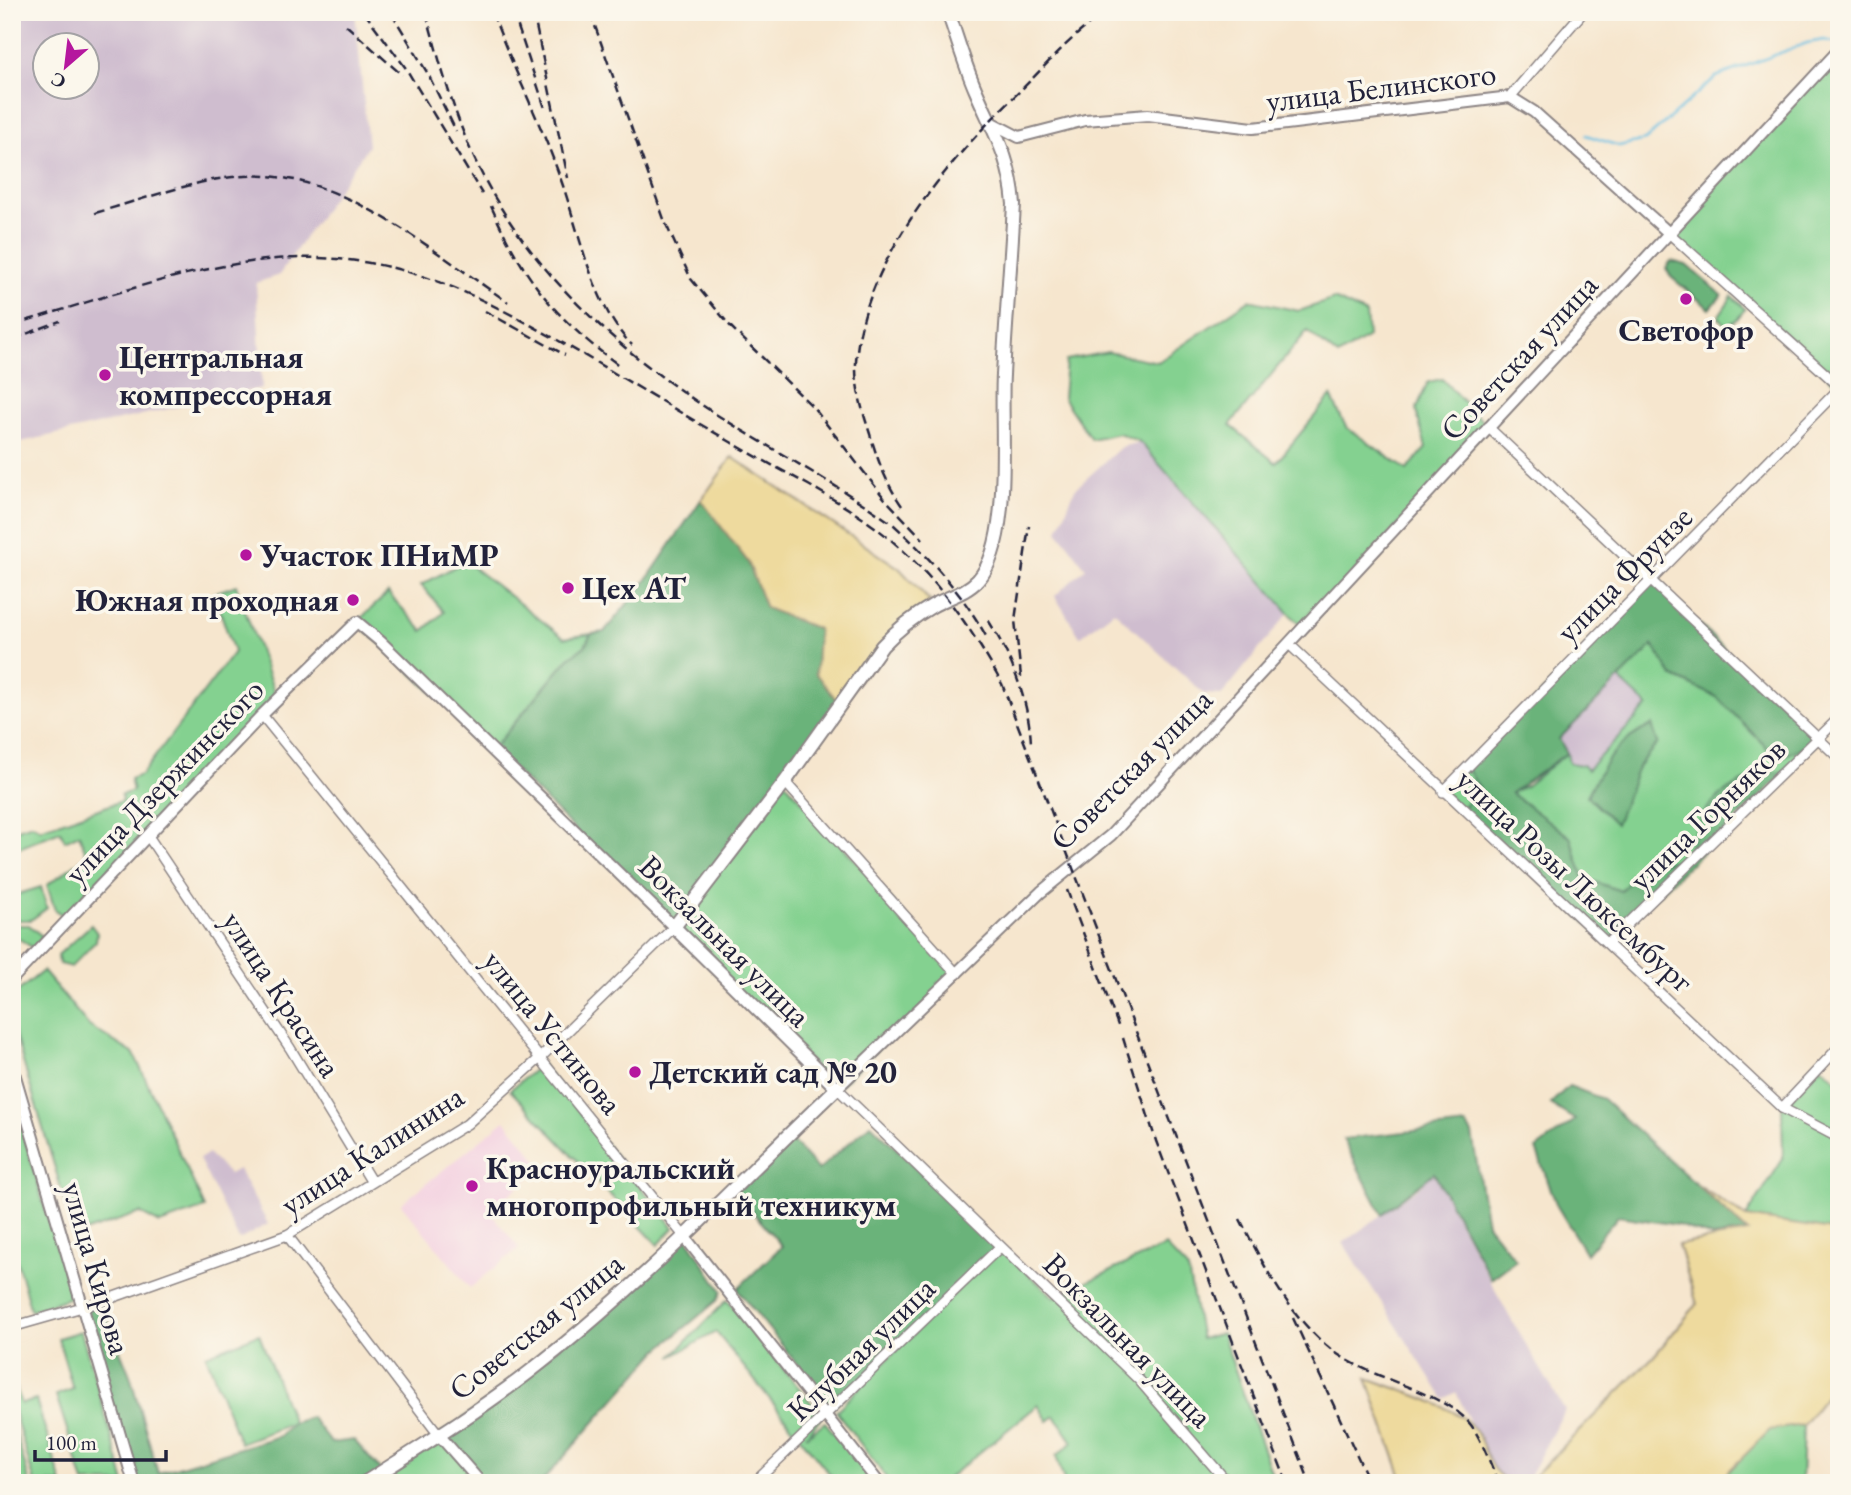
<svg xmlns="http://www.w3.org/2000/svg" width="1851" height="1495" font-family="'EB Garamond',serif">
<style>
.built{fill:#f3cfe0}
.industrial{fill:#cfbdcf;fill-rule:evenodd}
.green{fill:#84d190;stroke:#537a66;stroke-width:2}
.forest{fill:#6bb37a;stroke:#466a5a;stroke-width:2}
.sand{fill:#eeda9e;stroke:#887e6c;stroke-width:2}
.lines{fill:none;stroke-linecap:round;stroke-linejoin:round}
.stream{stroke:#62bce0;stroke-width:2.5}
.minor-casing{stroke:#8c8484;stroke-width:12}
.tertiary-casing{stroke:#8c8484;stroke-width:14}
.secondary-casing{stroke:#8c8484;stroke-width:16}
.minor{stroke:#fff;stroke-width:9}
.tertiary{stroke:#fff;stroke-width:10}
.secondary{stroke:#fff;stroke-width:12}
.rail{stroke:#22223b;stroke-width:2.5;stroke-dasharray:10 5;stroke-linecap:butt}
.poi-dot{fill:#b5179e;stroke:#fbf7ec;stroke-width:2.5}
.labels{text-anchor:middle;dominant-baseline:central;stroke-width:7;stroke-linejoin:round;paint-order:stroke}
.street-label{font-size:32px;fill:#22223b;stroke:#fbf7ec}
.poi-label{font-size:32px;font-weight:bold;fill:#22223b;stroke:#fbf7ec;text-anchor:start}
</style>
<rect width="100%" height="100%" fill="#fbf7ec"/>
<filter id="ink" filterUnits="userSpaceOnUse"><feTurbulence type="fractalNoise" baseFrequency=".0143" numOctaves="2"/><feDisplacementMap in="SourceGraphic" scale="14" xChannelSelector="R" yChannelSelector="G"/><feConvolveMatrix kernelMatrix="1 2 1 2 8 2 1 2 1" color-interpolation-filters="sRGB"/></filter>
<filter id="wash" filterUnits="userSpaceOnUse"><feTurbulence type="fractalNoise" baseFrequency=".00686" numOctaves="4" result="noise"/><feDisplacementMap in="SourceGraphic" scale="28" xChannelSelector="R" yChannelSelector="G"/><feGaussianBlur stdDeviation="1.57" result="paint"/><feColorMatrix in="noise" values="0 0 0 0 0 0 0 0 0 0 0 0 0 0 0 0 0 1.4 0 .05"/><feComposite in="paint" operator="in"/></filter>
<g filter="url(#wash)">
<rect width="100%" height="100%" fill="#f6e6ce"/>
<polygon class="built" points="505,1120 543,1167 489,1211 519,1248 470,1288 401,1204"/>
<g class="industrial">
<path d="M12 12H355L368 146 279 275 256 283 262 388 12 444ZM46 46H88V88H46Z"/>
<polygon points="1140,442 1290,611 1222,695 1204,694 1114,611 1080,637 1055,596 1086,568 1058,531 1075,489 1121,447"/>
<polygon points="1619,679 1648,705 1587,770 1582,765 1569,763 1559,739"/>
<polygon points="208,1154 229,1174 238,1169 268,1224 239,1240 199,1159"/>
<polygon points="1433,1173 1509,1316 1565,1410 1525,1483 1513,1483 1495,1475 1456,1392 1444,1399 1343,1243 1418,1188"/>
</g>
<g class="green">
<polygon points="1839,50 1839,386 1670,234"/>
<polygon points="1732,296 1745,309 1737,319 1726,326 1718,317"/>
<polygon points="1334,299 1366,314 1368,337 1338,356 1307,331 1230,425 1276,463 1331,396 1346,427 1407,470 1426,448 1416,410 1428,382 1442,379 1488,427 1303,629 1140,442 1119,433 1091,439 1063,398 1066,360 1108,352 1158,362 1249,300 1299,311"/>
<polygon points="465,561 564,638 591,634 585,646 568,659 493,749 357,622 388,593 423,631 444,612 421,585"/>
<polygon points="236,585 276,697 64,916 55,910 47,885 87,856 79,834 65,841 60,831 12,851 12,831 32,824 40,829 122,801 121,795 133,791 130,779 141,775 234,652 214,593"/>
<polygon points="1653,645 1672,676 1717,697 1778,758 1819,739 1787,771 1703,814 1686,860 1645,863 1622,892 1584,878 1570,837 1510,793 1526,786 1567,753 1569,763 1582,765 1587,770 1648,706 1619,679"/>
<polygon points="1467,768 1482,793 1468,800 1462,809 1443,792"/>
<polygon points="785,782 957,974 837,1088 674,927"/>
<polygon points="41,887 47,908 31,920 17,920 12,896"/>
<polygon points="12,925 29,925 43,937 33,948 12,934"/>
<polygon points="91,925 97,933 96,941 71,967 59,964 58,955"/>
<polygon points="43,971 89,1026 134,1054 205,1208 160,1224 140,1213 75,1235 12,1025 12,996"/>
<polygon points="541,1064 674,1228 658,1245 510,1090"/>
<polygon points="1821,1066 1839,1082 1839,1231 1746,1217 1783,1159 1782,1108"/>
<polygon points="12,1096 71,1297 31,1311 12,1244"/>
<polygon points="1165,1246 1188,1270 1201,1339 1222,1333 1275,1483 1138,1483 1130,1479 1124,1483 1065,1483 1056,1456 1073,1442 1055,1416 1048,1421 1038,1405 942,1483 890,1483 836,1411 999,1248 1054,1297"/>
<polygon points="727,1300 822,1416 806,1436 825,1422 875,1483 837,1483 716,1332 671,1357"/>
<polygon points="81,1331 125,1483 84,1483 56,1395 73,1389 58,1338"/>
<polygon points="259,1334 293,1423 240,1443 206,1355"/>
<polygon points="12,1374 21,1404 36,1400 62,1483 35,1483 12,1405"/>
<polygon points="12,1421 30,1483 17,1483 12,1465"/>
<polygon points="1803,1425 1801,1483 1717,1483 1770,1429"/>
<polygon points="439,1435 481,1483 364,1483"/>
</g>
<g class="forest">
<polygon points="1671,261 1686,265 1722,295 1710,309 1671,277 1666,268"/>
<polygon points="701,500 748,562 766,608 818,629 816,674 840,704 674,927 493,749 568,659 585,646 591,634 604,632 643,585"/>
<path d="M1653 580 1819 739 1778 759 1717 697 1672 676 1653 645 1559 739 1567 753 1511 793 1570 837 1584 878 1621 891 1645 863 1686 860C1691 845 1695 825 1704 813 1722 786 1756 774 1787 771L1608 943 1462 809 1468 800 1482 793 1467 768Z"/>
<path d="M1652 725 1658 743 1639 765 1616 824 1587 796C1605 761 1615 743 1652 725Z"/>
<polygon points="1569,1086 1603,1099 1748,1232 1712,1237 1678,1225 1618,1216 1586,1254 1557,1206 1536,1149 1575,1120 1550,1104"/>
<polygon points="871,1124 999,1248 832,1408 737,1289 782,1246 732,1188 789,1138 818,1170"/>
<polygon points="1466,1125 1472,1134 1487,1224 1516,1260 1491,1279 1434,1173 1382,1214 1343,1139"/>
<polygon points="685,1235 722,1291 718,1300 658,1350 541,1483 481,1483 439,1435 528,1373"/>
<polygon points="100,1302 130,1375 158,1473 279,1436 293,1423 311,1417 331,1443 354,1440 382,1472 364,1483 134,1483 81,1308"/>
</g>
<g class="sand">
<polygon points="732,457 899,568 930,601 901,627 840,704 816,674 818,629 766,608 748,562 701,500"/>
<polygon points="1696,1184 1746,1217 1839,1231 1839,1365 1827,1394 1803,1425 1770,1430 1717,1483 1527,1483 1654,1356 1697,1304 1678,1245 1748,1232"/>
<path d="M1367 1378C1391 1387 1454 1406 1470 1424 1491 1447 1481 1469 1513 1483H1404Z"/>
</g>
<g class="lines">
<polyline class="stream" points="1586,135 1619,146 1645,140 1716,77 1807,43 1824,40 1839,43"/>
</g>
</g>
<g filter="url(#ink)">
<g class="lines">
<defs>
<g id="minor">
<polyline points="1510,97 1583,12"/>
<polyline points="1670,234 1839,386"/>
<polyline points="1488,427 1839,758"/>
<polyline points="1289,644 1782,1108 1839,1138"/>
<polyline points="262,715 684,1236"/>
<polyline points="785,782 957,974"/>
<polyline points="1443,792 1839,389"/>
<polyline points="148,836 290,1048 371,1181"/>
<polyline points="1608,943 1839,718"/>
<polyline points="837,1088 1139,1380 1228,1483"/>
<polyline points="1782,1108 1839,1047"/>
<polyline points="287,1235 439,1435"/>
<polyline points="12,1327 100,1302 287,1235 467,1124 540,1058 674,927"/>
<polyline points="754,1483 999,1248"/>
</g>
<g id="tertiary">
<polyline points="994,124 1019,137 1085,120 1148,115 1253,128 1510,97 1534,112 1670,234"/>
<polyline points="12,979 262,715 357,622 381,642 674,927"/>
<polyline points="12,1066 134,1483"/>
<polyline points="837,1088 1041,892 1111,835 1839,50"/>
<polyline points="684,1236 879,1483"/>
<polyline points="439,1435 481,1483"/>
</g>
<path id="secondary" d="M364 1483C419 1448 476 1413 528 1373 639 1288 736 1184 837 1088L674 927 785 782 882 646C897 630 913 617 932 606 948 597 966 593 978 580 1013 541 1000 427 1003 375 1006 318 1011 261 1014 204 1010 156 994 133 976 91 965 66 957 38 948 12"/>
</defs>
<use href="#minor" class="minor-casing"/>
<use href="#tertiary" class="tertiary-casing"/>
<use href="#secondary" class="secondary-casing"/>
<use href="#minor" class="minor"/>
<use href="#tertiary" class="tertiary"/>
<use href="#secondary" class="secondary"/>
<g class="rail">
<polyline points="364,12 405,67 482,194"/>
<polyline points="391,12 428,74 456,131"/>
<path d="M426 12C442 72 460 137 491 191 543 283 626 356 714 413 774 451 837 484 894 525 930 558 964 595 987 638"/>
<path d="M492 12C513 69 541 123 561 180 579 230 593 308 632 345"/>
<polyline points="513,12 545,108"/>
<polyline points="533,12 568,178"/>
<polyline points="590,12 665,222 691,279 731,327 813,407 885,499 923,539"/>
<polyline points="346,25 402,75"/>
<path d="M491 206C523 278 556 320 620 366"/>
<path d="M95 213C146 199 214 172 266 176 353 181 437 255 508 302"/>
<polyline points="485,311 565,355"/>
<path d="M12 325C116 295 228 250 337 259 428 266 502 308 580 353 630 382 679 412 729 441 785 474 851 503 899 547 942 585 975 634 1002 684L1310 1483"/>
<polyline points="13,339 60,321"/>
<path d="M902 506C887 485 877 459 870 434 861 407 853 379 857 351 869 254 952 156 1020 91 1047 64 1074 33 1106 12"/>
<path d="M988 620C1011 655 1030 704 1031 745"/>
<polyline points="1021,677 1015,620 1029,526"/>
<polyline points="1067,890 1119,1028"/>
<polyline points="1123,1038 1156,1141 1287,1483"/>
<path d="M1240 1219C1264 1266 1287 1312 1327 1346 1366 1380 1444 1390 1471 1425 1483 1442 1490 1464 1499 1483"/>
<polyline points="1293,1318 1370,1483"/>
</g>
</g>
</g>
<g class="poi-dot">
<circle cx="1686" cy="299" r="7"/>
<circle cx="105" cy="375" r="7"/>
<circle cx="246" cy="555" r="7"/>
<circle cx="568" cy="588" r="7"/>
<circle cx="353" cy="600" r="7"/>
<circle cx="635" cy="1072" r="7"/>
<circle cx="472" cy="1186" r="7"/>
</g>
<g class="labels">
<g class="street-label">
<text transform="translate(1381 87) rotate(-7)">улица Белинского</text>
<text transform="translate(1519 357) rotate(-47)">Советская улица</text>
<text transform="translate(1624 574) rotate(-45)">улица Фрунзе</text>
<text transform="translate(1131 769) rotate(-45)">Советская улица</text>
<text transform="translate(164 781) rotate(-46)">улица Дзержинского</text>
<text transform="translate(1707 814) rotate(-44)">улица Горняков</text>
<text transform="translate(1575 880) rotate(43)">улица Розы Люксембург</text>
<text transform="translate(725 941) rotate(45)">Вокзальная улица</text>
<text transform="translate(282 994) rotate(57)">улица Красина</text>
<text transform="translate(553 1032) rotate(51)">улица Устинова</text>
<text transform="translate(372 1150) rotate(-33)">улица Калинина</text>
<text transform="translate(97 1268) rotate(74)">улица Кирова</text>
<text transform="translate(536 1326) rotate(-39)">Советская улица</text>
<text transform="translate(1128 1340) rotate(46)">Вокзальная улица</text>
<text transform="translate(861 1349) rotate(-44)">Клубная улица</text>
</g>
<g class="poi-label">
<text x="1686" y="330" text-anchor="middle">Светофор</text>
<text x="119" y="357">Центральная<tspan x="119" dy="37">компрессорная</tspan></text>
<text x="260" y="555">Участок ПНиМР</text>
<text x="582" y="588">Цех АТ</text>
<text x="339" y="600" text-anchor="end">Южная проходная</text>
<text x="649" y="1072">Детский сад № 20</text>
<text x="486" y="1168">Красноуральский<tspan x="486" dy="37">многопрофильный техникум</tspan></text>
</g>
</g>
<rect width="1851" height="1495" fill="none" stroke="#fbf7ec" stroke-width="42"/>
<g transform="translate(66 66) rotate(208)"><circle r="33" fill="#fbf7ec" stroke="#a4a2a5" stroke-width="2"/>
<path d="M0-5L12 26L0 18L-12 26Z" fill="#b5179e"/>
<text y="-10" font-size="19" font-weight="bold" text-anchor="middle" fill="#22223b">С</text>
</g>
<path d="M35 1450v10h131v-10" fill="none" stroke="#22223b" stroke-width="3.5"/>
<text x="46" y="1450" font-size="21" fill="#22223b" stroke="#fbf7ec" stroke-width="5" paint-order="stroke">100 m</text>
</svg>
